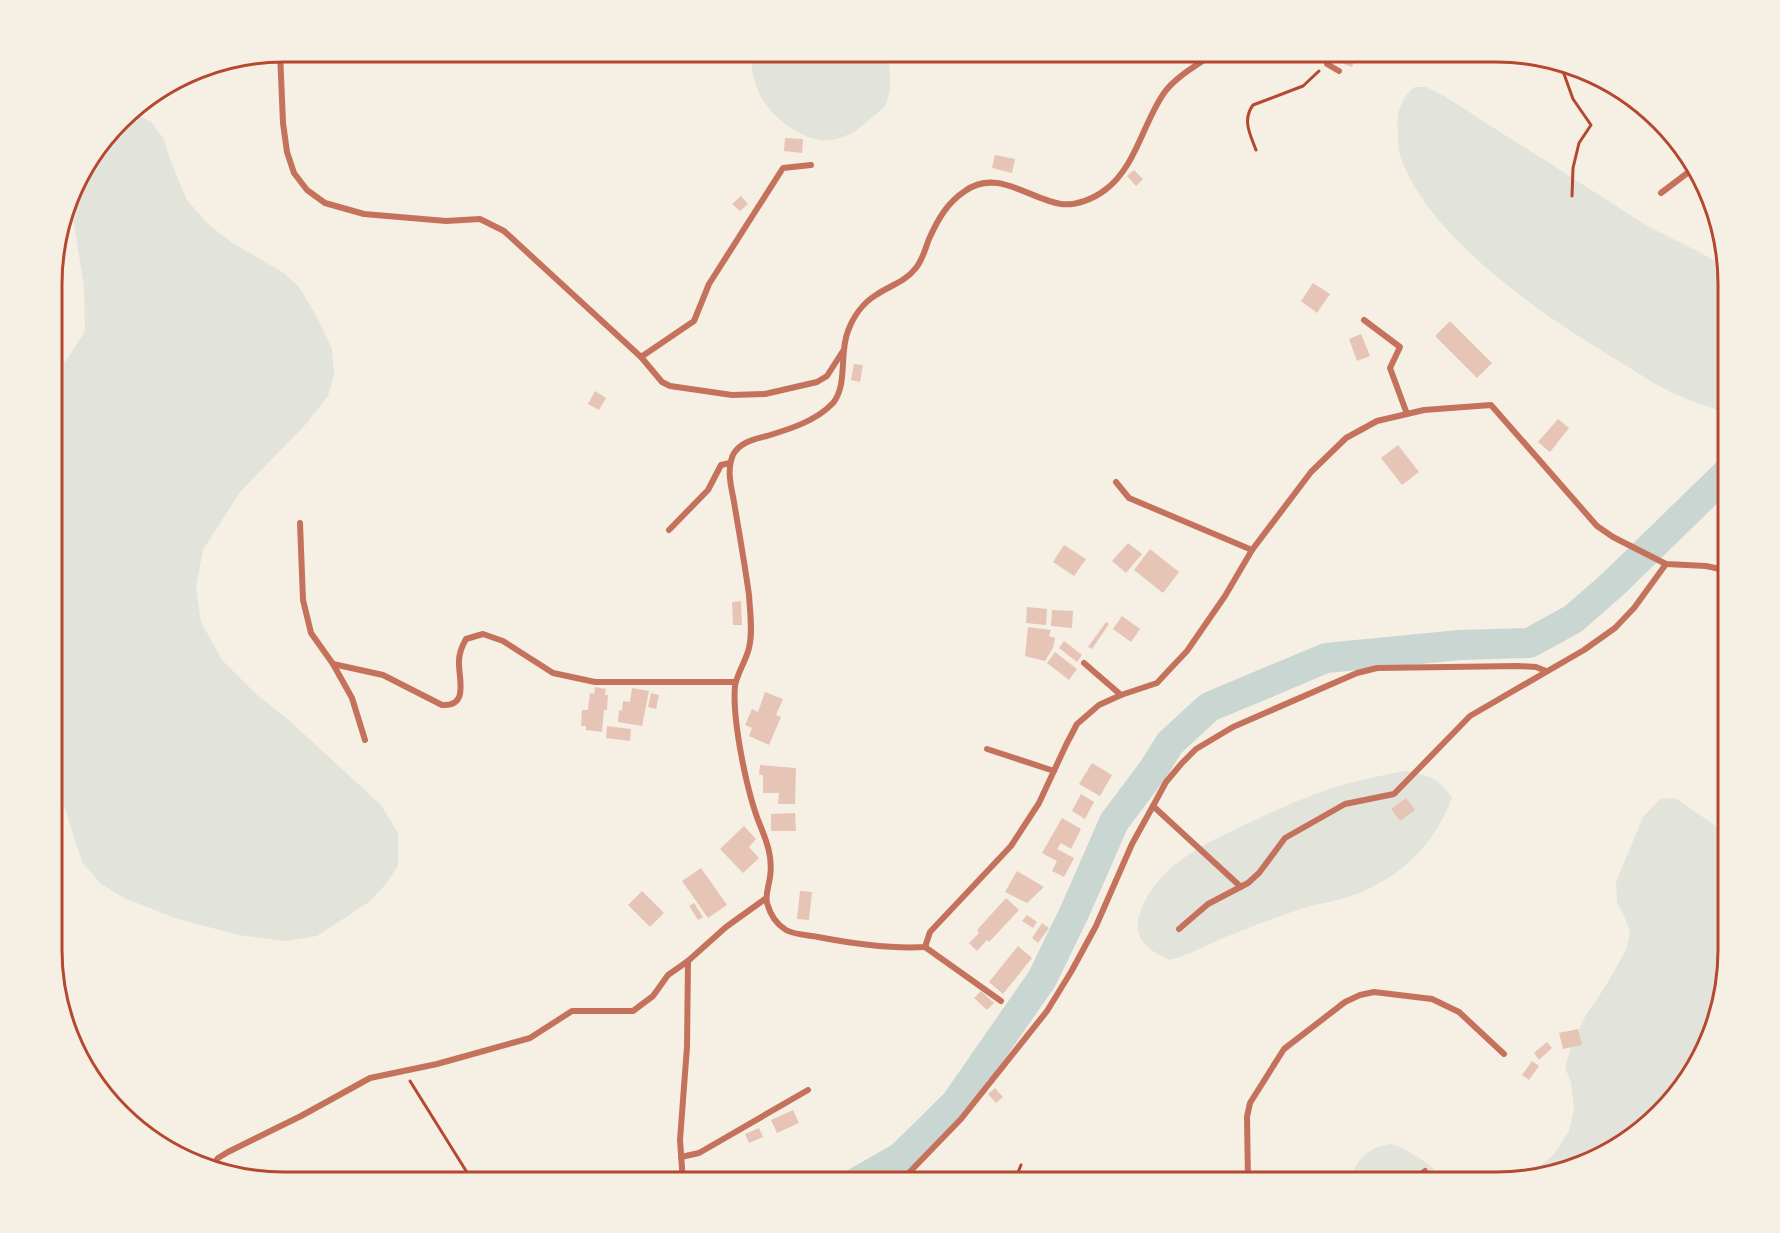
<svg xmlns="http://www.w3.org/2000/svg" width="1780" height="1233" font-family="'Archivo Narrow',sans-serif">
<style>
.green{fill:#e2e4dc}
.lines{fill:none;stroke-linecap:round;stroke-linejoin:round}
.river{stroke:#c9d6d2;stroke-width:30}
.building{fill:#e6c5b7}
.path{stroke:#b5482f;stroke-width:3}
.minor{stroke:#c5725c;stroke-width:6}
.rim{fill:none;stroke:#b5482f;stroke-width:3}
</style>
<rect width="100%" height="100%" fill="#f6efe4"/>
<g class="green">
<path d="M752 51H887C890 69 893 84 887 101 885 109 874 115 868 121 859 129 849 136 836 139 809 146 777 122 763 100 754 86 750 67 752 51Z"/>
<path d="M1415 87H1426L1444 96 1649 227 1701 253 1729 269V414C1710 407 1691 401 1673 393 1655 385 1639 373 1622 363 1549 320 1430 240 1401 158 1398 151 1398 143 1398 135 1396 116 1399 99 1415 87Z"/>
<polygon points="135,114 151,122 164,139 170,160 187,200 209,225 231,242 284,273 299,287 317,317 332,349 334,375 328,396 306,424 240,492 203,550 196,587 201,622 222,660 256,694 291,722 381,805 398,833 398,866 385,885 369,902 317,936 286,941 238,935 175,918 124,898 100,883 82,862 53,771 53,376 70,355 85,331 84,286 70,201 77,178 124,117"/>
<path d="M1405 771C1427 775 1439 777 1452 798 1434 844 1406 873 1359 893 1337 902 1311 904 1289 913 1266 921 1243 930 1221 939 1203 947 1188 955 1170 960 1149 951 1131 939 1140 913 1156 864 1210 841 1253 821 1278 809 1303 798 1329 789 1354 781 1379 776 1405 771Z"/>
<polygon points="1675,798 1729,835 1729,964 1717,1025 1681,1091 1600,1158 1532,1174 1556,1152 1569,1131 1574,1109 1571,1082 1565,1068 1572,1043 1586,1015 1607,984 1627,948 1630,931 1623,913 1617,902 1616,882 1643,817 1660,799"/>
<path d="M1392 1144C1416 1153 1431 1166 1449 1182H1350C1355 1159 1370 1146 1392 1144Z"/>
</g>
<g class="lines">
<polyline class="river" points="857,1182 901,1157 955,1104 1042,979 1075,911 1114,822 1153,770 1170,743 1209,707 1326,658 1460,645 1529,643 1573,619 1612,585 1729,471"/>
</g>
<g class="building">
<polygon points="1336,51 1348,51 1357,55 1352,67 1333,60"/>
<polygon points="1360,51 1382,51 1377,58 1358,60"/>
<polygon points="785,138 803,139 802,153 784,151"/>
<polygon points="995,155 1015,159 1012,173 992,168"/>
<polygon points="1134,170 1143,179 1136,186 1127,176"/>
<polygon points="741,196 748,204 740,211 732,204"/>
<polygon points="1313,283 1330,294 1317,313 1301,301"/>
<polygon points="1450,321 1492,363 1477,378 1435,336"/>
<polygon points="1361,334 1370,356 1357,361 1349,339"/>
<polygon points="854,364 863,365 860,382 851,380"/>
<polygon points="595,391 606,398 599,410 588,404"/>
<polygon points="1558,419 1569,428 1550,452 1538,442"/>
<polygon points="1398,445 1419,472 1402,485 1381,458"/>
<polygon points="1128,543 1142,554 1126,573 1112,561"/>
<polygon points="1064,545 1086,559 1074,576 1053,562"/>
<polygon points="1150,549 1179,572 1163,593 1134,570"/>
<polygon points="741,601 742,625 733,625 732,602"/>
<polygon points="1027,607 1047,609 1046,625 1026,623"/>
<polygon points="1052,610 1073,611 1072,628 1051,626"/>
<polygon points="1122,616 1140,629 1131,642 1113,629"/>
<polygon points="1106,622 1109,624 1092,649 1088,647"/>
<polygon points="1028,627 1051,630 1049,636 1055,638 1053,648 1045,661 1025,656"/>
<polygon points="1064,641 1082,655 1077,662 1059,648"/>
<polygon points="1055,652 1077,669 1069,680 1047,663"/>
<polygon points="595,687 606,689 605,695 608,695 607,710 604,710 602,732 586,730 586,726 581,726 582,710 588,710 590,693 594,694"/>
<polygon points="632,688 649,691 642,726 618,722 619,710 622,711 623,701 630,702"/>
<polygon points="765,692 783,699 776,715 781,717 769,745 749,736 752,728 745,725 752,709 758,712"/>
<polygon points="651,693 659,695 656,709 648,707"/>
<polygon points="607,726 631,729 630,741 606,738"/>
<polygon points="1092,763 1112,775 1100,796 1079,784"/>
<polygon points="760,765 796,768 795,804 778,804 779,793 763,793 763,775 759,775"/>
<polygon points="1081,794 1094,802 1085,819 1072,811"/>
<polygon points="1406,798 1415,810 1400,821 1391,809"/>
<polygon points="795,813 796,831 771,831 771,814"/>
<polygon points="1062,818 1081,829 1071,849 1061,843 1057,849 1074,858 1064,877 1052,871 1057,861 1042,853"/>
<polygon points="744,826 756,839 749,847 759,858 743,873 720,849"/>
<polygon points="701,868 727,905 708,918 682,881"/>
<polygon points="1017,871 1044,887 1027,903 1005,892"/>
<polygon points="642,891 664,913 650,927 628,905"/>
<polygon points="800,891 812,892 809,920 797,919"/>
<polygon points="1006,898 1019,910 989,942 987,940 977,951 969,943 979,933 977,930"/>
<polygon points="694,903 703,917 698,920 689,906"/>
<polygon points="1027,915 1037,922 1033,928 1022,921"/>
<polygon points="1042,923 1049,928 1038,943 1032,938"/>
<polygon points="1018,946 1032,958 1003,994 989,982"/>
<polygon points="981,991 994,1003 987,1010 974,998"/>
<polygon points="1578,1029 1582,1045 1563,1049 1559,1033"/>
<polygon points="1547,1042 1552,1048 1539,1060 1534,1053"/>
<polygon points="1532,1061 1539,1066 1529,1080 1522,1075"/>
<polygon points="995,1088 1003,1097 996,1103 988,1094"/>
<polygon points="793,1110 799,1123 777,1133 771,1120"/>
<polygon points="759,1128 763,1137 749,1143 745,1134"/>
<polygon points="162,1137 171,1146 169,1148 158,1142"/>
</g>
<g class="lines">
<g class="path">
<polyline points="1554,60 1564,74 1573,99 1591,125 1579,143 1573,168 1572,196"/>
<path d="M1256 150C1250 134 1242 120 1253 105L1303 86 1319 71"/>
<polyline points="410,1081 473,1182"/>
<polyline points="1014,1182 1021,1165"/>
</g>
<g class="minor">
<path d="M1217 51C1200 64 1177 75 1164 93 1143 123 1136 167 1105 190 1093 199 1076 206 1061 204 1029 199 997 168 965 191 947 203 938 219 929 239 925 249 923 260 915 269 905 282 889 286 876 295 863 303 853 317 848 331 839 352 848 385 833 403 816 421 790 429 767 436 759 438 749 440 742 445 736 449 732 455 731 461 727 476 733 493 735 508 740 537 745 566 749 595 750 612 753 632 749 648 746 661 737 673 735 686 732 720 747 793 760 825 767 842 773 858 770 877 769 886 765 894 767 903 770 914 776 924 786 930 795 935 808 935 818 937 854 944 889 949 925 947L930 932 1011 846 1039 803 1066 745 1077 724 1099 705 1121 695 1157 683 1170 669 1187 651 1225 596 1252 550 1311 472 1346 438 1377 421 1424 410 1491 405 1597 526 1613 537 1666 564 1706 566 1729 571"/>
<polyline points="1325,51 1327,64 1339,71"/>
<polyline points="280,52 283,123 287,152 294,173 307,190 325,203 364,214 446,221 480,219 504,231 641,357 662,382 670,386 732,395 765,394 817,382 827,376 843,351"/>
<polyline points="1661,193 1694,168"/>
<polyline points="1364,320 1400,347 1390,368 1407,414"/>
<polyline points="641,357 694,321 709,284 783,168 811,165"/>
<polyline points="1116,482 1129,498 1252,550"/>
<polyline points="300,523 303,600 311,633 333,664 352,698 365,740"/>
<polyline points="669,530 708,490 721,465 730,463"/>
<polyline points="1084,663 1121,695"/>
<path d="M333 664 383 675 442 705C470 707 458 677 459 661 459 652 462 646 466 639L483 634 503 641 553 673 595 682H735"/>
<polyline points="987,749 1054,771"/>
<polyline points="1153,806 1241,887"/>
<polyline points="1179,929 1208,904 1248,883 1259,873 1285,838 1345,804 1394,794 1470,716 1584,650 1615,628 1634,608 1666,564"/>
<polyline points="925,947 1001,1001"/>
<polyline points="681,1157 699,1153 808,1090"/>
<polyline points="210,1170 218,1158 228,1152 301,1116 370,1078 437,1064 530,1038 572,1011 633,1011 653,996 668,975 688,961 726,927 765,899"/>
<polyline points="683,1182 680,1140 687,1047 688,961"/>
<polyline points="900,1182 961,1119 1047,1011 1071,972 1096,926 1132,844 1153,806 1166,782 1182,763 1196,749 1233,727 1357,673 1377,668 1518,666 1536,667 1546,671"/>
<polyline points="1248,1182 1247,1117 1250,1103 1284,1049 1345,1002 1360,995 1374,992 1432,999 1459,1012 1504,1054"/>
<polyline points="1411,1182 1425,1171"/>
</g>
</g>
<path d="M0 0H1780V1233H0ZM284 62H1496A222 222 0 0 1 1718 284V950A222 222 0 0 1 1496 1172H284A222 222 0 0 1 62 950V284A222 222 0 0 1 284 62Z" fill="#f6efe4" fill-rule="evenodd"/>
<path class="rim" d="M284 62H1496A222 222 0 0 1 1718 284V950A222 222 0 0 1 1496 1172H284A222 222 0 0 1 62 950V284A222 222 0 0 1 284 62Z"/>
</svg>
